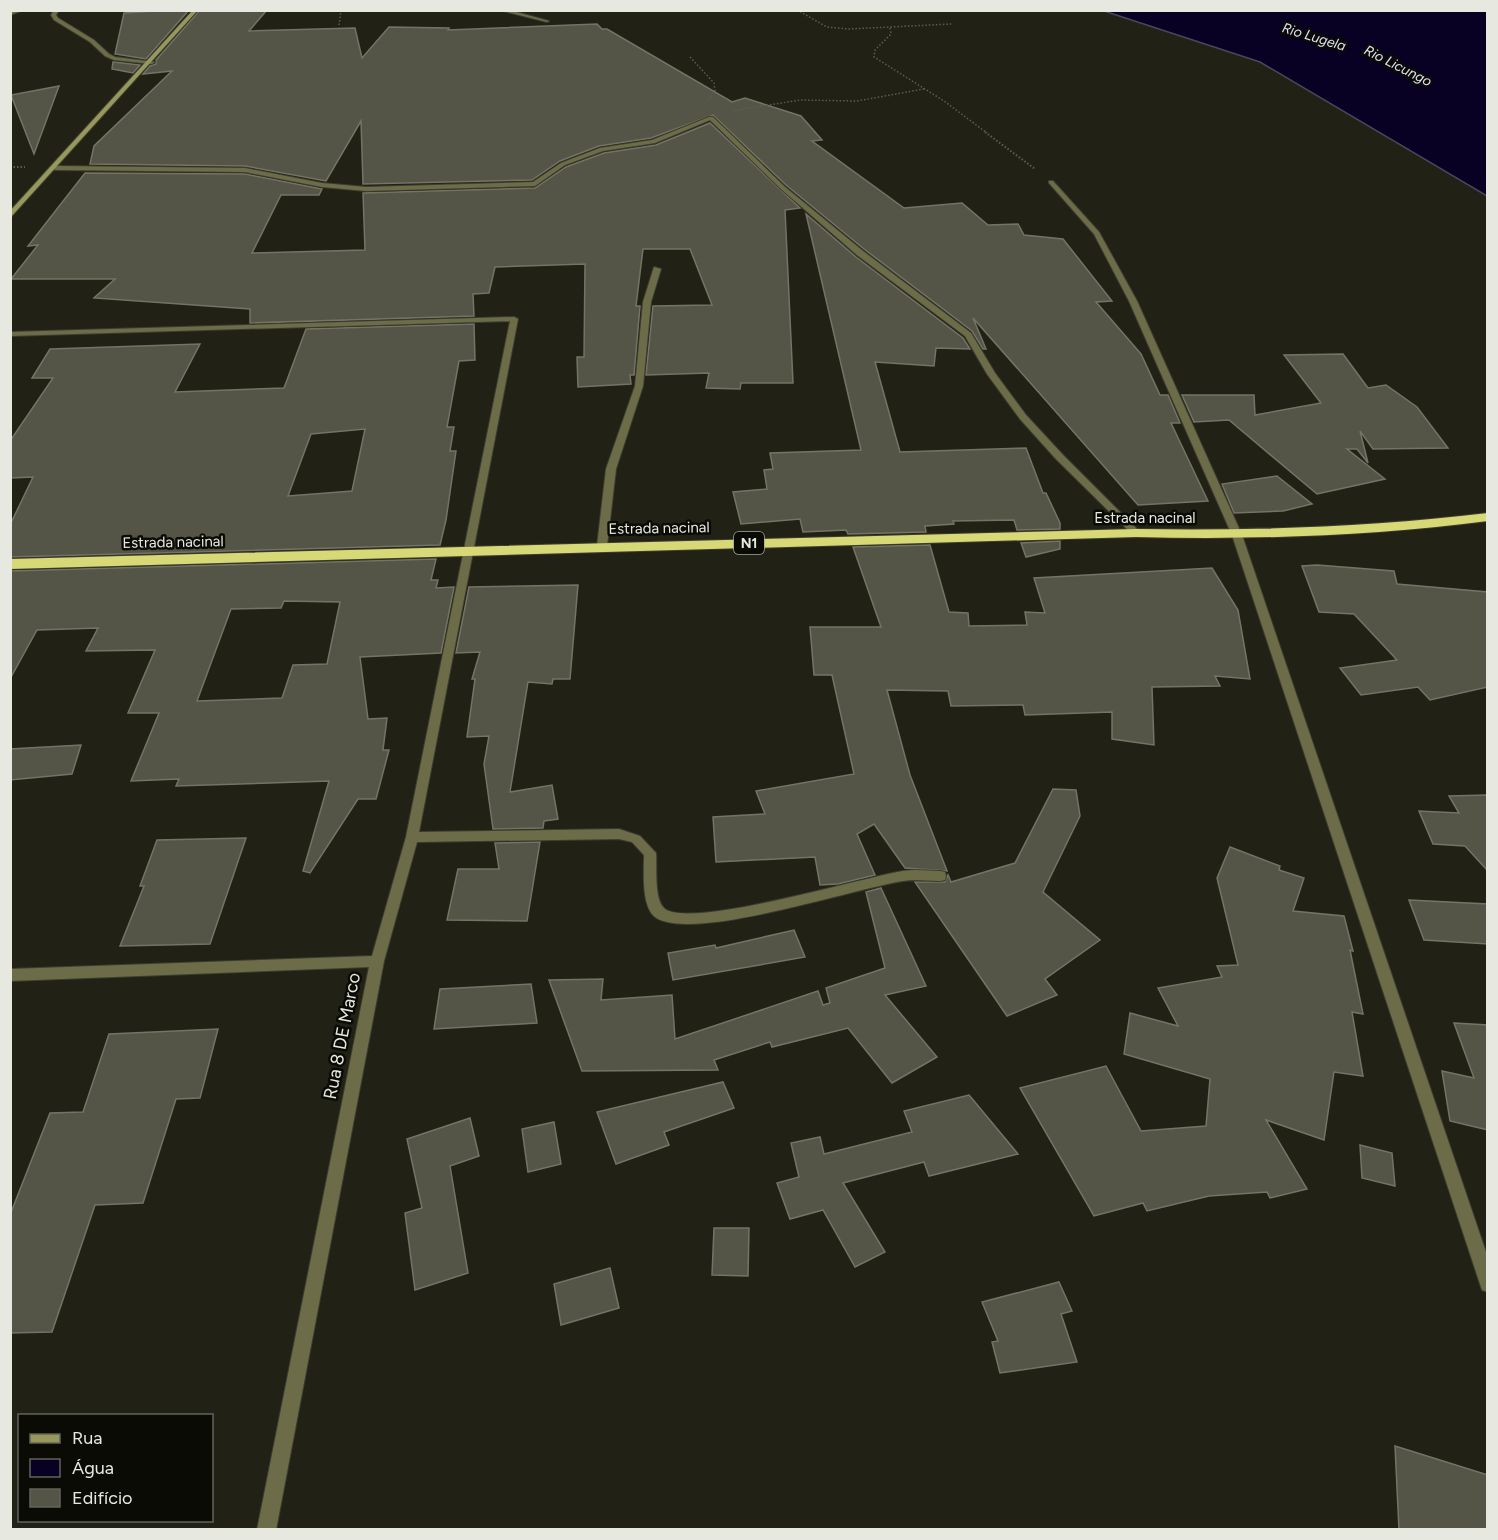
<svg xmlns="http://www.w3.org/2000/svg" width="1498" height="1540" font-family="Figtree,sans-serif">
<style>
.water{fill:#080124;stroke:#4b465c;stroke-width:1.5}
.building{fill:#545547;stroke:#747466;stroke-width:1.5;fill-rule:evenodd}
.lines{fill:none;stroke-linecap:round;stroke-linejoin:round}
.street-casing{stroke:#3d3e31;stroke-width:2}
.secondary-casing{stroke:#3d3e31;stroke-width:2}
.highway-casing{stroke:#3d3e31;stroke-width:2}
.path-far1{stroke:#5d5e52;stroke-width:1.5;stroke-dasharray:1.5 2;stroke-linecap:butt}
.path{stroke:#5d5e52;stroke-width:2;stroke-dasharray:1.5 2;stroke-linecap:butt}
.street{fill:#6c6d48;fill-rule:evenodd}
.secondary{fill:#97985b;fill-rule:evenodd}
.highway{fill:#d7d977;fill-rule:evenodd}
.labels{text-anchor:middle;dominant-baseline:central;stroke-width:5;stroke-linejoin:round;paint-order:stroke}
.far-water-label{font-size:14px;font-style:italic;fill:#dfe0f6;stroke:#0b0b06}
.shield{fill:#0b0b06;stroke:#a5a69f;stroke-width:1.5}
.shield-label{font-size:14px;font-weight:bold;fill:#e7e8e0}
.street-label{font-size:15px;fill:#e7e8e0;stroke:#0b0b06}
.near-street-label{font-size:18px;fill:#e7e8e0;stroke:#0b0b06}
</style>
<rect width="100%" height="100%" fill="#212215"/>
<polygon class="water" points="1104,11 1487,11 1487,196 1260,62"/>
<g class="building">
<polygon points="170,10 189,10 146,59 115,54 124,13"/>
<polygon points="200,10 267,10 249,31 355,28 362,58 389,27 449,28 448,30 597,24 602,29 607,29 732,102 745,98 801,116 822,140 812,141 904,208 962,203 988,225 1018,224 1024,235 1063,239 1112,301 1096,302 1141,354 1160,395 1168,395 1180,423 1171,423 1208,501 1138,505 973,318 986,349 983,349 972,331 864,249 786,185 713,115 651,138 599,146 560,161 532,180 363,184 361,121 326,181 245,166 90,164 94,146 172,71 143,74 150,66 156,64 156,60"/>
<polygon points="113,62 114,62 140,65 133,73 112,69"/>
<polygon points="59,86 34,154 11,95"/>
<polygon points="710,123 800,208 785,210 793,383 741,383 740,389 706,388 709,373 646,375 653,306 712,305 690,249 643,249 636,306 640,306 634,375 630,375 631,384 578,387 577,357 584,357 585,264 495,267 489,293 473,294 474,316 250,323 250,309 94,298 115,279 11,279 38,245 28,246 85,173 245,174 322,189 319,195 281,195 252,253 365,250 363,193 535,188 566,167 604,153 656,145"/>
<polygon points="806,214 856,257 963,338 970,349 936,348 934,366 875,362 900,452 1026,448 1043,493 1046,493 1060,523 1060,529 1017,530 1014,520 953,521 954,524 925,526 926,532 848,534 846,530 803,532 800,519 741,524 733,492 767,489 764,470 773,469 770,453 861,450"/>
<path d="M474 324 475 360 459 361 447 427H454L450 451H456L446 520 440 545 10 557V525L33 477 10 478V441L53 378H32L50 349 200 344 175 392 284 388 306 329ZM365 429 352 491 288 496 311 434Z"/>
<polygon points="1343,354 1368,388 1386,385 1417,407 1448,448 1373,449 1360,431 1368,463 1357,449 1347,449 1385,479 1317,494 1229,420 1194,422 1182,395 1254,395 1255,415 1321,403 1284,355"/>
<polygon points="1277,476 1312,504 1283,511 1234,513 1222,484"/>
<polygon points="1060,541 1060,549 1026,557 1021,543"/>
<polygon points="930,545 949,612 968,613 969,626 1027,625 1025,612 1045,613 1034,578 1212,568 1238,610 1250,679 1215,676 1220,686 1152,687 1154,745 1112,739 1112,712 1025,715 1023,705 951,706 948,691 887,690 910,775 947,871 905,868 874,824 857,834 875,875 838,884 820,885 815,857 716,862 713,817 765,814 756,791 854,774 832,675 814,675 810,627 881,627 853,547"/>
<path d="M436 559 431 580H438L436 588 454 587 441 653 360 657 368 719 387 718 383 750H389L376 799H358L310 873 303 871 329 781 176 786 179 779 131 781 159 713H128L155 650 86 651 98 628 37 630 10 679V571ZM284 601 340 602 327 664 293 665 282 698 197 701 231 609 281 608Z"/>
<polygon points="1317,565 1394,571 1397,584 1488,592 1488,687 1430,700 1418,687 1361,695 1340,668 1397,660 1354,614 1319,612 1302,566"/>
<polygon points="578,585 570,679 553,679 552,684 528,682 510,792 552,785 558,819 544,821 543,828 493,829 484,764 489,736 467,737 475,679 472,679 480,652 456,653 469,587"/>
<polygon points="81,745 72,774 10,780 10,749"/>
<polygon points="1053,789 1076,790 1080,816 1043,892 1100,940 1045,979 1057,995 1007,1016 915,882 945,882 948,875 951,882 1015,863"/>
<polygon points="1488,795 1488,871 1465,846 1433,844 1419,811 1459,813 1449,796"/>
<polygon points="246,838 210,944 120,946 144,886 140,886 157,840"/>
<polygon points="540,842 527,921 447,920 458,869 499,869 495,843"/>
<polygon points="1230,847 1280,866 1279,870 1304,878 1293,911 1344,916 1353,951 1350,950 1363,1014 1352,1012 1363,1076 1334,1072 1324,1140 1266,1120 1307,1189 1270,1198 1267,1192 1209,1196 1147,1211 1143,1203 1094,1216 1020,1088 1106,1066 1141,1131 1206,1126 1210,1079 1124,1054 1130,1013 1178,1026 1158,988 1222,977 1217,966 1238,965 1217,878"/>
<polygon points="881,888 926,986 885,995 937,1057 892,1083 848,1028 772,1047 770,1042 714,1060 718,1070 582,1071 549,980 603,979 601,1000 672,995 675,1039 818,991 823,1005 830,1003 826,988 885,968 866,892"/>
<polygon points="1409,900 1488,904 1488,944 1424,940"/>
<polygon points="794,930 805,957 673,980 668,953 715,945 716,948"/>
<polygon points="531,984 537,1023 434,1029 440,989"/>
<polygon points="1454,1023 1488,1025 1488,1130 1450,1121 1442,1071 1474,1078"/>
<polygon points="218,1029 200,1098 176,1099 143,1203 95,1205 52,1332 10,1333 10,1215 50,1113 83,1112 109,1034"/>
<polygon points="723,1082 734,1108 664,1132 669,1145 616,1164 597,1112"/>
<polygon points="969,1095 1018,1154 929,1176 924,1162 843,1183 885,1252 855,1267 823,1210 790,1219 777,1183 799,1177 791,1143 820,1137 824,1154 912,1132 904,1111"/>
<polygon points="470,1118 479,1156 450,1166 468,1273 415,1290 405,1213 422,1208 407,1139"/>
<polygon points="554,1122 561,1164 528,1172 522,1129"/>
<polygon points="1360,1145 1392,1153 1395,1186 1362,1178"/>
<polygon points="714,1228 749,1228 748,1276 712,1275"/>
<polygon points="610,1268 619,1308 561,1325 554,1284"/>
<polygon points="1059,1282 1072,1311 1061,1314 1077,1362 1000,1373 992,1342 998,1341 982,1302"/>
<polygon points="1395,1446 1488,1475 1488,1530 1399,1530"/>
</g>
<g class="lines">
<defs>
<g id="street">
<polygon points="16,10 24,10 10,15 10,12"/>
<polygon points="54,10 59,10 56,15 58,18 94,40 109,54 115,57 155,62 152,64 114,60 105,56 90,42 54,20 51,15"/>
<polygon points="499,10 509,10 549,21 547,22"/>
<polygon points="709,117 713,117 785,187 863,251 971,333 995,373 1026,415 1063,455 1139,531 1139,535 1133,535 1056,459 1020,419 987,374 965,336 857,255 781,189 710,120 655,143 603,151 565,165 535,186 366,191 322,187 245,172 55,170 52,168 55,166 245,168 322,183 366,187 533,182 561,163 600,148 652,140"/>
<polygon points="1049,181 1053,181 1099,232 1137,301 1242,535 1488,1258 1488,1292 1482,1290 1480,1284 1232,535 1129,301 1094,234 1049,183"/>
<polygon points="654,267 661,269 651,302 643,386 616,469 607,546 602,549 597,546 606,469 635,386 643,302"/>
<path d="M514 317 518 319 419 832 619 829 640 836 656 853C657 866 654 896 663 907 682 932 868 876 903 871 916 869 928 871 940 871L945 872 946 876 945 880 940 881C928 881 915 879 903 881 856 888 690 943 655 917 641 906 644 871 644 855L632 842 619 839 417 842 384 961 276 1530H257L369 967 10 981V969L372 956 406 837 510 321 10 336V332Z"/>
</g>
<polygon id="secondary" points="193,10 198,10 10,218 10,211"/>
<path id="highway" d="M1488 513V521C1371 536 1253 540 1136 537L10 569V559L1136 529C1253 531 1371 527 1488 513Z"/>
</defs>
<use href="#street" class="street-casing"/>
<use href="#secondary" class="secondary-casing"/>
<use href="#highway" class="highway-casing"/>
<g class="path-far1">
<polyline points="797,10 827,27 848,29 952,24"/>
<polyline points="339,25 341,10"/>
<polyline points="890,28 891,34 875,50 874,57 944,101 987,133"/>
<polyline points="690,57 714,83 715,91 709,100"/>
<polyline points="732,111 800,100 857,101 924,89"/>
</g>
<g class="path">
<polyline points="985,132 1035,169"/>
<polyline points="10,167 25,167"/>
</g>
<use href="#street" class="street"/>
<use href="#secondary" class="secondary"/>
<use href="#highway" class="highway"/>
</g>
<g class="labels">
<g class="far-water-label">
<text transform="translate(1314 37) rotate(17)">Rio Lugela</text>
<text transform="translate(1398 66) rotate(27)">Rio Licungo</text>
</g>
<rect class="shield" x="734" y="532" width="30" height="22" rx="4.5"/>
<g class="shield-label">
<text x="749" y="543">N1</text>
</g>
<g class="street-label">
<text x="1145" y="518">Estrada nacinal</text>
<text transform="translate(659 528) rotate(-1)">Estrada nacinal</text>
<text transform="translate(173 542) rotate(-1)">Estrada nacinal</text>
</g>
<g class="near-street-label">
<text transform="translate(342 1036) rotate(-79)">Rua 8 DE Marco</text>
</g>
</g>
<rect width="1498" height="1540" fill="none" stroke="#e7e8e0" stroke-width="24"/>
<rect x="18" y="1414" width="195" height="108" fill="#0b0b06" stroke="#63635d" stroke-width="1.5"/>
<rect x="30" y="1434" width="30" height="9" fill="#97985b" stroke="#63635d" stroke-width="1.5"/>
<text x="72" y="1444" font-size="18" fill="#e7e8e0">Rua</text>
<rect x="30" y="1459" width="30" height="18" fill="#080124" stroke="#63635d" stroke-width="1.5"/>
<text x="72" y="1474" font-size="18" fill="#e7e8e0">Água</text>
<rect x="30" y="1489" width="30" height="18" fill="#545547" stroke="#63635d" stroke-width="1.5"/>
<text x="72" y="1504" font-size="18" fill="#e7e8e0">Edifício</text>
</svg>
